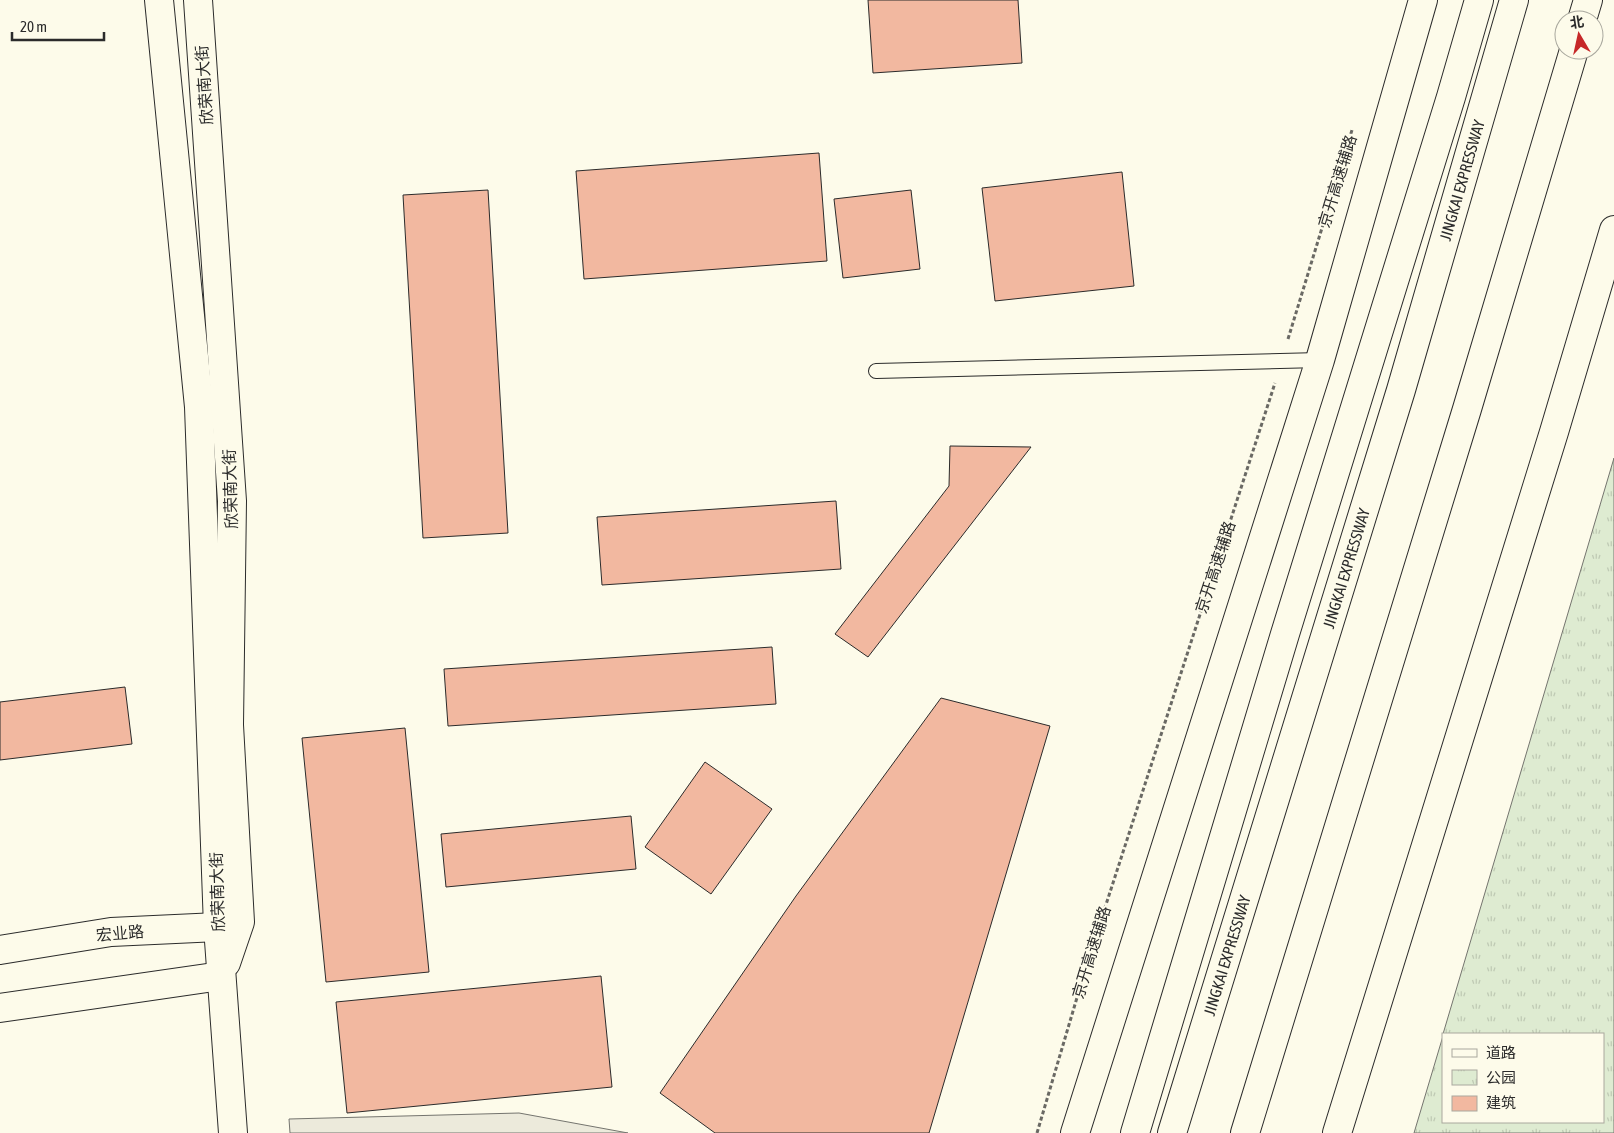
<svg xmlns="http://www.w3.org/2000/svg" width="1614" height="1133" font-family="'Asap Condensed','Noto Sans SC',sans-serif">
<style>
.park{fill:url(#park-tufts);stroke:#74746e}
.parking{fill:#eceadb;stroke:#74746e}
.building{fill:#f2b8a0;stroke:#2b2b2b}
.lines{fill:none;stroke-linecap:round;stroke-linejoin:round}
.service-casing{stroke:#2b2b2b;stroke-width:16}
.tertiary-casing{stroke:#2b2b2b;stroke-width:30}
.secondary-casing{stroke:#2b2b2b;stroke-width:30}
.motorway-casing{stroke:#2b2b2b;stroke-width:30}
.path{stroke:#6a6964;stroke-width:3;stroke-dasharray:4 2.5;stroke-linecap:butt}
.service{stroke:#fdfbea;stroke-width:14}
.tertiary{stroke:#fdfbea;stroke-width:28}
.secondary{stroke:#fdfbea;stroke-width:28}
.motorway{stroke:#fdfbea;stroke-width:28}
.labels{text-anchor:middle;dominant-baseline:central;stroke-width:4;stroke-linejoin:round;paint-order:stroke}
.street-label{font-size:16px;fill:#2b2b2b;stroke:#fdfbea}
</style>
<defs>
<pattern id="park-tufts" width="24" height="20" patternUnits="userSpaceOnUse" patternTransform="scale(1.25)"><rect width="24" height="20" fill="#deebd1"/><path d="M3 7l-1-3M5 7V3M7 7l1-3M15 17l-1-3M17 17v-4M19 17l1-3" fill="none" stroke="#bfcab4"/></pattern>
</defs>
<rect width="100%" height="100%" fill="#fdfbea"/>
<polygon class="park" points="1614,458 1614,1133 1414,1133 1443,1036 1443,1122 1603,1122 1603,1034 1443,1034"/>
<polygon class="parking" points="519,1113 628,1133 290,1133 289,1119"/>
<g class="building">
<polygon points="868,0 1018,0 1022,63 873,73"/>
<polygon points="819,153 827,261 584,279 576,171"/>
<polygon points="1122,172 1134,286 995,301 982,188"/>
<polygon points="488,190 508,533 423,538 403,195"/>
<polygon points="911,190 920,269 843,278 834,199"/>
<polygon points="950,446 1031,447 868,657 835,634 949,486"/>
<polygon points="836,501 841,569 602,585 597,517"/>
<polygon points="772,647 776,704 448,726 444,669"/>
<polygon points="125,687 132,744 0,760 0,702"/>
<polygon points="941,698 1050,726 929,1133 715,1133 660,1093 796,896"/>
<polygon points="405,728 429,972 326,982 302,738"/>
<polygon points="705,762 772,809 711,894 645,847"/>
<polygon points="631,816 636,869 446,887 441,834"/>
<polygon points="601,976 612,1087 347,1113 336,1002"/>
</g>
<g class="lines">
<defs>
<polyline id="service" points="876,371 1320,360"/>
<g id="tertiary">
<polyline points="159,0 199,407 218,927 233,1133"/>
<polyline points="198,0 232,501 229,725 240,922 226,963"/>
<polyline points="0,950 111,932 218,927 236,923"/>
<polyline points="0,1008 221,976"/>
</g>
<g id="secondary">
<polyline points="1075,1133 1320,360 1423,0"/>
<polyline points="1337,1133 1554,432 1614,230"/>
</g>
<g id="motorway">
<polyline points="1582,20 1588,0"/>
<polyline points="1135,1133 1285,634 1451,97 1479,0"/>
<path id="s1" d="M1172 1133 1401 390 1514 0"/>
<polyline points="1245,1133 1467,409 1574,50"/>
</g>
</defs>
<use href="#service" class="service-casing"/>
<use href="#tertiary" class="tertiary-casing"/>
<use href="#secondary" class="secondary-casing"/>
<use href="#motorway" class="motorway-casing"/>
<g class="path">
<polyline points="1288,339 1352,130"/>
<polyline points="1037,1133 1089,957 1275,383"/>
</g>
<use href="#service" class="service"/>
<use href="#tertiary" class="tertiary"/>
<use href="#secondary" class="secondary"/>
<use href="#motorway" class="motorway"/>
</g>
<g class="labels">
<g class="street-label">
<text transform="translate(204 85) rotate(-94)">欣荣南大街</text>
<text stroke="none"><textPath href="#s1" startOffset="996">JINGKAI EXPRESSWAY</textPath></text>
<text transform="translate(1337 181) rotate(-73)">京开高速辅路</text>
<text transform="translate(230 489) rotate(-92)">欣荣南大街</text>
<text transform="translate(1215 567) rotate(-72)">京开高速辅路</text>
<text stroke="none"><textPath href="#s1" startOffset="591">JINGKAI EXPRESSWAY</textPath></text>
<text transform="translate(217 892) rotate(-92)">欣荣南大街</text>
<text transform="translate(120 933) rotate(-5)">宏业路</text>
<text transform="translate(1091 952) rotate(-73)">京开高速辅路</text>
<text stroke="none"><textPath href="#s1" startOffset="186">JINGKAI EXPRESSWAY</textPath></text>
</g>
</g>
<rect x="1442" y="1033" width="162" height="90" fill="#fdfbea" stroke="#a9a89e"/>
<rect x="1452" y="1049" width="25" height="8" fill="#fdfbea" stroke="#a9a89e"/>
<text x="1486" y="1058" font-size="15" fill="#2b2b2b">道路</text>
<rect x="1452" y="1070" width="25" height="15" fill="url(#park-tufts)" stroke="#a9a89e"/>
<text x="1486" y="1083" font-size="15" fill="#2b2b2b">公园</text>
<rect x="1452" y="1096" width="25" height="15" fill="#f2b8a0" stroke="#a9a89e"/>
<text x="1486" y="1108" font-size="15" fill="#2b2b2b">建筑</text>
<g transform="translate(1579 35) rotate(351)"><circle r="24" fill="#fdfbea" stroke="#a9a89e"/>
<path d="M0-4L9 19L0 12L-9 19Z" fill="#c62828"/>
<text y="-8" font-size="14" font-weight="bold" text-anchor="middle" fill="#2b2b2b">北</text>
</g>
<path d="M12 32v8h92v-8" fill="none" stroke="#2b2b2b" stroke-width="2.5"/>
<text x="20" y="32" font-size="15" fill="#2b2b2b" stroke="#fdfbea" stroke-width="4" paint-order="stroke">20 m</text>
</svg>
